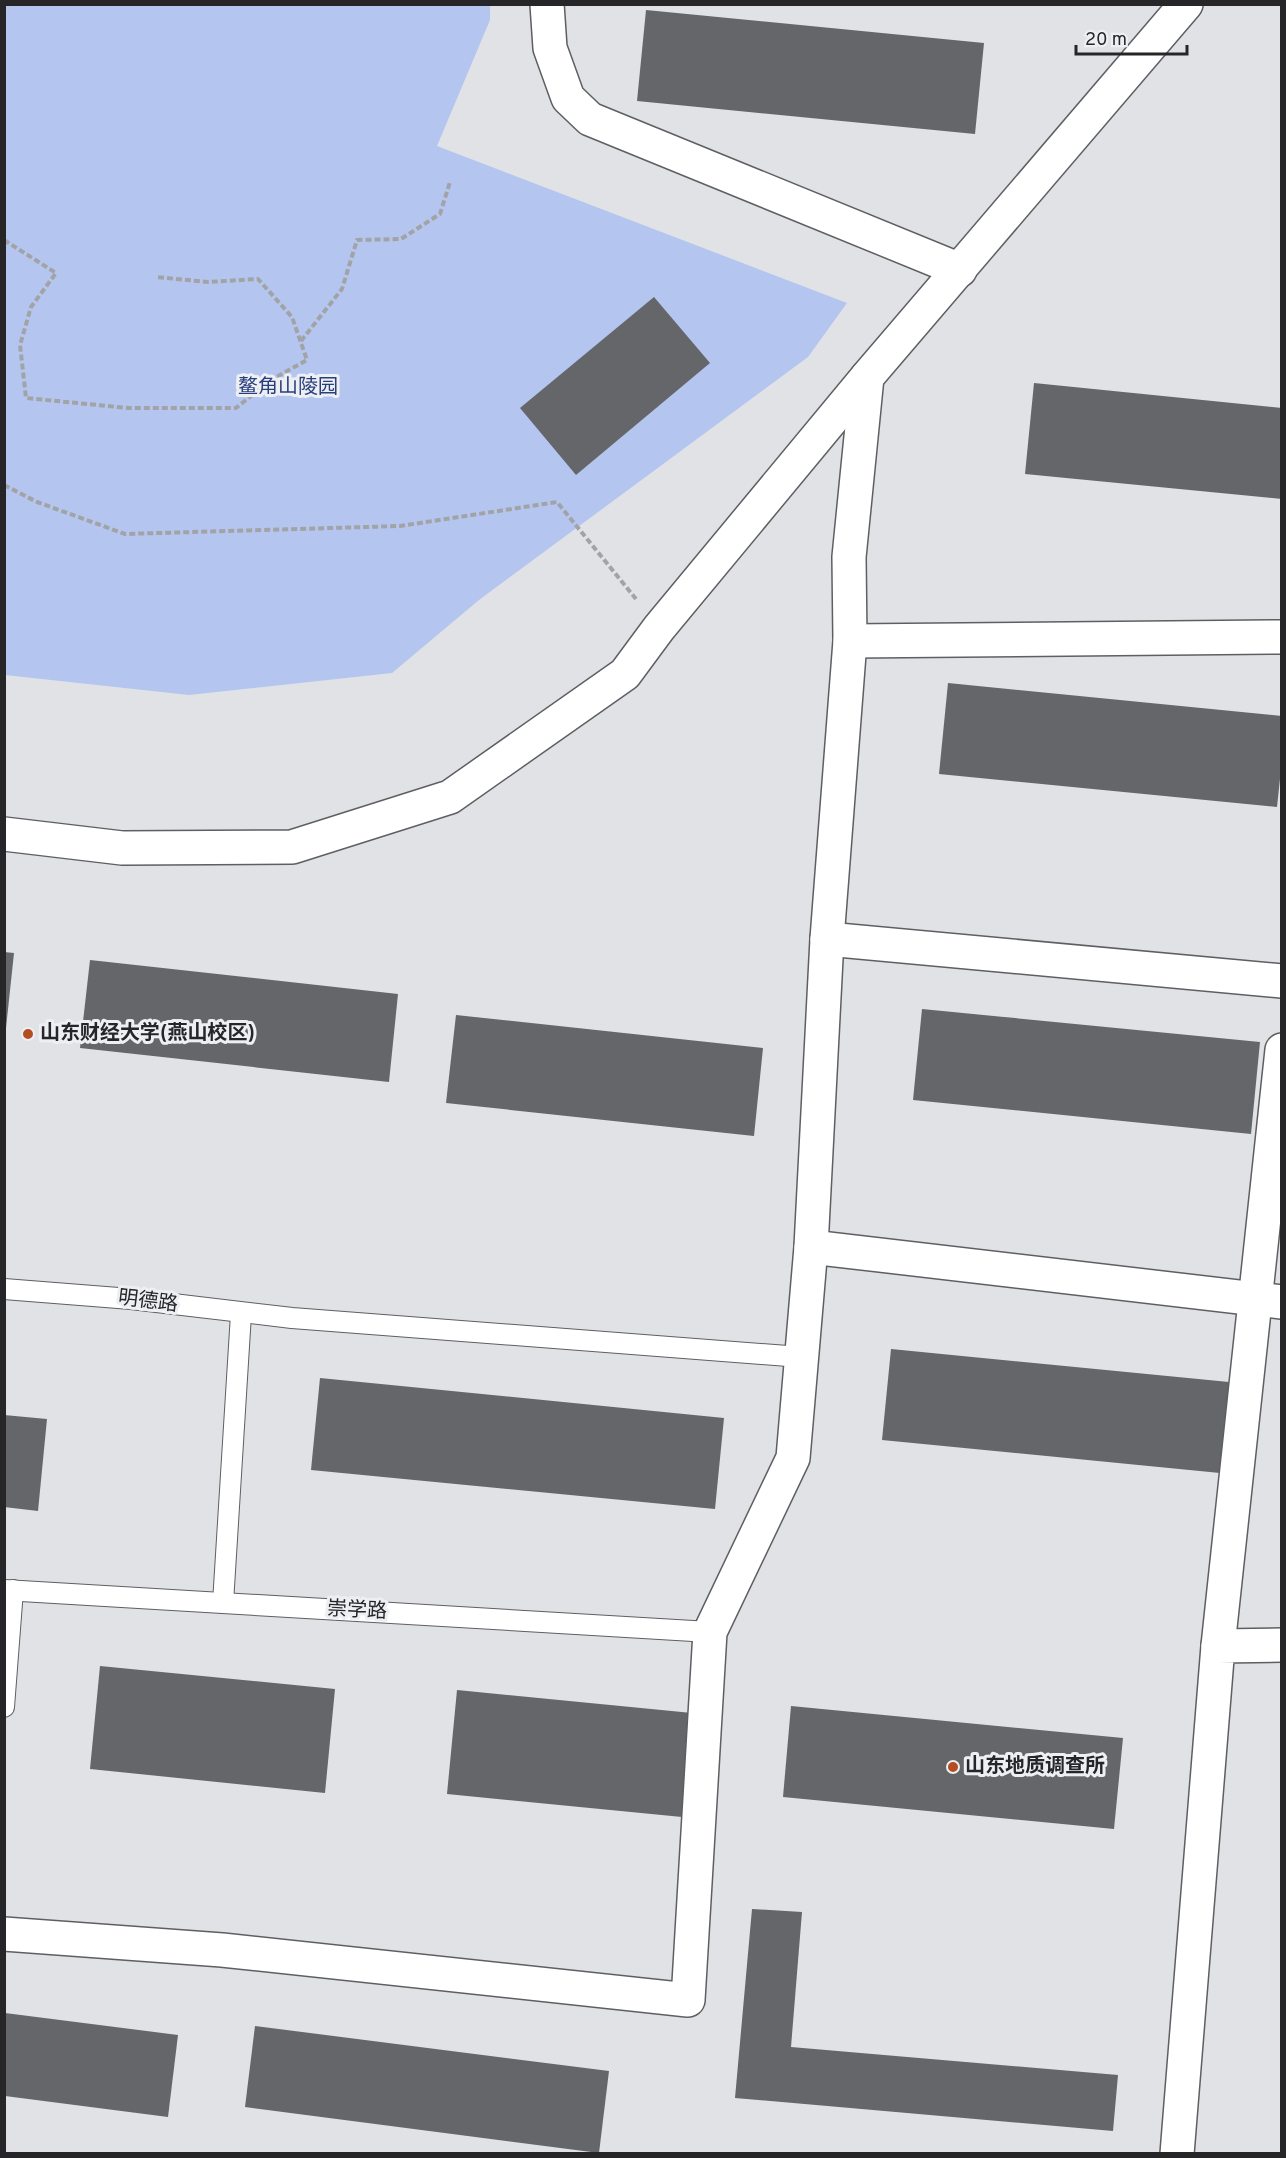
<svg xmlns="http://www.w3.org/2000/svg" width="1286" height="2158" font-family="Overpass,'Noto Sans SC',sans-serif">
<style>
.green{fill:#b4c6ef}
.building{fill:#65666a}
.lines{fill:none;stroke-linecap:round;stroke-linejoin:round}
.service-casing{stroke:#5e5f62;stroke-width:22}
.minor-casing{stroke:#5e5f62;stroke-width:36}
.path{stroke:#a2a3a7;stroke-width:4;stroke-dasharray:6 3;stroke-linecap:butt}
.service{stroke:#fff;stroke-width:20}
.minor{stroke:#fff;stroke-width:33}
.poi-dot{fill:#b44e22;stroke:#eeeff3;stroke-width:2}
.labels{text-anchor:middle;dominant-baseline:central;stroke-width:6;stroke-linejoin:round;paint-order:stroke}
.park-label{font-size:20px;fill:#283f7e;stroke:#eeeff3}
.poi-label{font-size:20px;font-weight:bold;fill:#262628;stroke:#eeeff3;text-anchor:start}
.street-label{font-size:20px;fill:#262628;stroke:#eeeff3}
</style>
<rect width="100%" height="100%" fill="#e0e2e6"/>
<polygon class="green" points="4,5 490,5 490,20 437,146 847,303 808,357 479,600 392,673 189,695 5,675"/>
<g class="building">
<polygon points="646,10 984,43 975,134 637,101"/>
<polygon points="654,297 710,363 576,475 520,408"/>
<polygon points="1034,383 1282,408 1282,499 1025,474"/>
<polygon points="948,683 1282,716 1282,760 1277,807 939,774"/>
<polygon points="4,952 14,953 6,1028 4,1028"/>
<polygon points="90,960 398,994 389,1082 80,1048"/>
<polygon points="922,1009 1260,1042 1251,1134 913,1100"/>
<polygon points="456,1015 763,1048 754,1136 446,1103"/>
<polygon points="891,1349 1229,1382 1220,1473 882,1440"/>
<polygon points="320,1378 724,1418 715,1509 311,1470"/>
<polygon points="4,1415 47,1419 38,1511 4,1507"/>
<polygon points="100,1666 335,1689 325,1793 90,1769"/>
<polygon points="457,1690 692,1713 682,1817 447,1794"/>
<polygon points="791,1706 1123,1738 1114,1829 783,1797"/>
<polygon points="752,1909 802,1912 791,2047 1118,2075 1113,2131 735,2098"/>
<polygon points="5,2013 178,2035 168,2117 5,2096"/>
<polygon points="255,2026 609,2071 599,2153 245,2107"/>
</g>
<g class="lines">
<defs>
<g id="service">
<polyline points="4,1289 131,1299 292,1318 801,1357"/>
<polyline points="4,1590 710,1632"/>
<polyline points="223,1603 241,1314"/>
<polyline points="4,1707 13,1590"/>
</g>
<g id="minor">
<polyline points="547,4 550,48 568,98 590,119 960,270"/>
<polyline points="850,641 1282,637"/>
<polyline points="4,834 122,848 292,847 450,797 625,674 659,628 867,377"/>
<polyline points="827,939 1282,981"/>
<polyline points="811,1247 1282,1302"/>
<polyline points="1218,1646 1282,1050"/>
<polyline points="4,1934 222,1950 688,2000 710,1632 793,1458 811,1247 827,939 850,641 849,557 867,377 1186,4"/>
<polyline points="1177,2154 1218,1646 1282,1645"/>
</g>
</defs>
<use href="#service" class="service-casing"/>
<use href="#minor" class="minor-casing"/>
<g class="path">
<polyline points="4,240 56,273 31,307 20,345 26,398 128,408 236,408 271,380 307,360 292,317 258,279 208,282 156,277"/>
<polyline points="301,341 342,289 357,240 401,239 440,214 450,182"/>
<polyline points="4,485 37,502 125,534 400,526 557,502 636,599"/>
</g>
<use href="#service" class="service"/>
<use href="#minor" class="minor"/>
</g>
<g class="poi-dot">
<circle cx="28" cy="1034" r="6"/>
<circle cx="953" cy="1767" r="6"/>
</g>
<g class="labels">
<g class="park-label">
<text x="288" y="388">鳌角山陵园</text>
</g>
<g class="poi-label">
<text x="40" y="1034">山东财经大学(燕山校区)</text>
<text x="965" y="1767">山东地质调查所</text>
</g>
<g class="street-label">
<text transform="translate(148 1302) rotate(7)">明德路</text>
<text transform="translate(357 1611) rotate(3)">崇学路</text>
</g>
</g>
<rect width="1286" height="2158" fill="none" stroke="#262628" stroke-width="12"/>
<path d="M1076 45v9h111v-9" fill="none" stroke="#262628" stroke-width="3"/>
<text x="1085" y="45" font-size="18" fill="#262628" stroke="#eeeff3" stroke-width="4.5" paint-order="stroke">20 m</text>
</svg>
